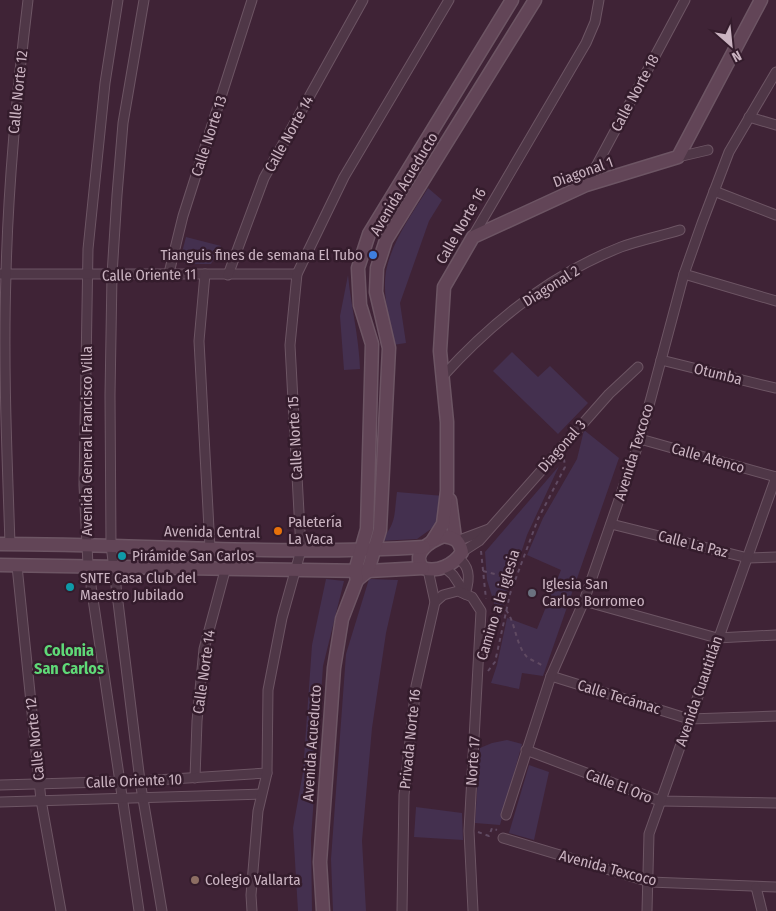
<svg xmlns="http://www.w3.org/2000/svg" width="776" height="911" font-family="'Fira Sans Condensed',sans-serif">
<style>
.green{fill:#44304f}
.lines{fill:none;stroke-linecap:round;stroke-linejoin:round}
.street-casing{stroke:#6d5564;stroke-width:11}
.secondary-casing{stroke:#6d5564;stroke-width:15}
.path{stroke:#604a62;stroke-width:2;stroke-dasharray:4 4;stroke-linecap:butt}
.street{stroke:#4f3747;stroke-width:9}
.secondary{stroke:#624557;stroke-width:12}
.shop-dot{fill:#3f7fe0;stroke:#341c2c;stroke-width:2}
.food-dot{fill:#e8710a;stroke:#341c2c;stroke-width:2}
.culture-dot{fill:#0f9aa8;stroke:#341c2c;stroke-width:2}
.worship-dot{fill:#6b7280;stroke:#341c2c;stroke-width:2}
.education-dot{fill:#8d6e63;stroke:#341c2c;stroke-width:2}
.labels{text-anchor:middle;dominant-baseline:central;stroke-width:5;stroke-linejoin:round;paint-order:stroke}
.street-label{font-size:15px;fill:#cab3c1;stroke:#341c2c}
.poi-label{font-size:15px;fill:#cab3c1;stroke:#341c2c;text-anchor:start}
.neighbourhood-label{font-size:16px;font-weight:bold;fill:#5fd977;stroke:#341c2c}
</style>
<rect width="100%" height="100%" fill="#3f2336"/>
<g class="green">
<path d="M428 188 442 200 429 221 400 303 406 343 393 345C390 321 382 295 386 271 392 241 412 214 428 188Z"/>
<polygon points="186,237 221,246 211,264 185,264 181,256"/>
<path d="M348 275C351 306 359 337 360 369L344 370 340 316Z"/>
<polygon points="512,352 538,377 550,366 588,403 558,434 493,371"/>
<polygon points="584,430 619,458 543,676 522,673 519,689 491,683 497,665 507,618 537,629 561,570 527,555 543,518 577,459"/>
<polygon points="559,466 527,535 499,619 487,580 485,552"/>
<path d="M397 492 444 496 442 521 417 539 379 541C397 526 394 513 397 492Z"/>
<polygon points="326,579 344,581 323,666 311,839 312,911 298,911 293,828 303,772 312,645"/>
<polygon points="369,579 398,580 386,633 372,728 362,841 366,911 333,911 331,859 346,654"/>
<polygon points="507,740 522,744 500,825 475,823 480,748 492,743"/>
<polygon points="529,765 549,772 534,840 509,833"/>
<polygon points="416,807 462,813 463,840 414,837"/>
</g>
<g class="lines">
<defs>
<g id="street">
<polyline points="118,0 105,83 88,249 84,485 88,565 139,911"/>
<polyline points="144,0 123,123 117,195 112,275 110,395 111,545 140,781 162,911"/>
<polyline points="749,117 776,125"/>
<polyline points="678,157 708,150"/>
<polyline points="586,185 685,0"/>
<polyline points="714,191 776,215"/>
<polyline points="473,236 586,43 595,22 599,0"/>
<polyline points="169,273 183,216 252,0"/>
<polyline points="0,274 297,274"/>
<polyline points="205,274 199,341 210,548"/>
<polyline points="684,274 776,301"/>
<polyline points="228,275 264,178 363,0"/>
<polyline points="661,360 775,388"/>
<path d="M443 376C492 322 552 274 621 247 640 240 661 236 680 230"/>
<polyline points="640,439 776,477"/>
<polyline points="611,524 748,558 776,557"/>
<polyline points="457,541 489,529"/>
<path d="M10 544C7 454 3 365 6 275 8 183 17 91 28 0"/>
<polyline points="462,552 479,541 609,394 638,367"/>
<path d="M458 558C471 567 470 580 465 594"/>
<polyline points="17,566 41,800 61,911"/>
<polyline points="444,567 453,575 465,593"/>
<polyline points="584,601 717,638 776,635"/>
<polyline points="435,602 443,595 458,591 472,597 481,611 469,831 473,911"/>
<polyline points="551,676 689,719 776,716"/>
<polyline points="526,750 660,801 776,803"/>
<polyline points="195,778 197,721 204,649 226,567"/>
<polyline points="0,785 140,781 267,773"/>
<polyline points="0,802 261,794"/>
<polyline points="506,815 551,676 584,601 640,439 684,274 702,223 729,152 776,72"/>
<polyline points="503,838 650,882 776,887"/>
<polyline points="756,887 762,911"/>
<polyline points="252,911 251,895 258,811 267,773 268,690 282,618 301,550 290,345 297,274 344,177 449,0"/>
<polyline points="402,911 404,795 416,686 435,602 428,570"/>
<polyline points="647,911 649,834 776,477"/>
</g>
<g id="secondary">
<polyline points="450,500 455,538"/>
<path d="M444 536C455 538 459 540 462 552 454 565 437 573 423 568 410 553 431 541 444 536Z"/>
<polyline points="433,540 443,524 447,491 447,422 440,351 444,287 473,237 586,185 678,157 761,0"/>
<path d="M0 544C141 544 283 556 424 547"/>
<polyline points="0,565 368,571 423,568"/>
<polyline points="357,580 368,571 380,530 389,348 376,292 377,268 386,240 535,0"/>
<polyline points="323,911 320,862 334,668 342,619 357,580 355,571 367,529 372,344 360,305 358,268 369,234 512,0"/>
</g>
</defs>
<use href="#street" class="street-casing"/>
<use href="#secondary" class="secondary-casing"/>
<g class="path">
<polyline points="481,551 486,599"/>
<polyline points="483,571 515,579"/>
<path d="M506 610C516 623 515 644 527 657 532 661 540 663 544 667"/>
<polyline points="488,671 495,662 510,594 538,519 565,467 564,459"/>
<polyline points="478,832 489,836 492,828 497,830"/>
</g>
<use href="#street" class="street"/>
<use href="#secondary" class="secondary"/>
</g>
<circle class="shop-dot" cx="373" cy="255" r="5"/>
<circle class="food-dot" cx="278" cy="531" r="5"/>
<g class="culture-dot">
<circle cx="122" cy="556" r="5"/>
<circle cx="70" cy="587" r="5"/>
</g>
<circle class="worship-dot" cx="532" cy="593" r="5"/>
<circle class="education-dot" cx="195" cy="880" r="5"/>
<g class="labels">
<g class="street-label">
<text transform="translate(18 92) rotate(-84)">Calle Norte 12</text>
<text transform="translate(635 93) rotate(-62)">Calle Norte 18</text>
<text transform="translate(289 134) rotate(-61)">Calle Norte 14</text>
<text transform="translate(209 136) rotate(-72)">Calle Norte 13</text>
<text transform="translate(583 172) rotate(-20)">Diagonal 1</text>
<text transform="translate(404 184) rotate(-59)">Avenida Acueducto</text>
<text transform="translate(461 226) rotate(-60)">Calle Norte 16</text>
<text transform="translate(149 275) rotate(-1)">Calle Oriente 11</text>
<text transform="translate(551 286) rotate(-32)">Diagonal 2</text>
<text transform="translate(718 374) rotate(14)">Otumba</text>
<text transform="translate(295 438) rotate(-93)">Calle Norte 15</text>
<text transform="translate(87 441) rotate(-90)">Avenida General Francisco Villa</text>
<text transform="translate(562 446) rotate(-49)">Diagonal 3</text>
<text transform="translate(634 452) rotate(-73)">Avenida Texcoco</text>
<text transform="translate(708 458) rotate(16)">Calle Atenco</text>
<text transform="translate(212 532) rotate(1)">Avenida Central</text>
<text transform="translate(693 544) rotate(14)">Calle La Paz</text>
<text transform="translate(498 605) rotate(-73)">Camino a la iglesia</text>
<text transform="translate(204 672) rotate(-82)">Calle Norte 14</text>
<text transform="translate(699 691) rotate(-71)">Avenida Cuautitlán</text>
<text transform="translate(619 697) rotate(17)">Calle Tecámac</text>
<text transform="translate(35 739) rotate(-96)">Calle Norte 12</text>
<text transform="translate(410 739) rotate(-84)">Privada Norte 16</text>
<text transform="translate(312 743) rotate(-86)">Avenida Acueducto</text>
<text transform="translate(473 761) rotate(-86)">Norte 17</text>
<text transform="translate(134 781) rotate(-2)">Calle Oriente 10</text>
<text transform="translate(619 786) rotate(21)">Calle El Oro</text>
<text transform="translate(608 868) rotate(15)">Avenida Texcoco</text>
</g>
<g class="poi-label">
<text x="363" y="255" text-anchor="end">Tianguis fines de semana El Tubo</text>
<text x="288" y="522">Paletería<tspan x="288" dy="17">La Vaca</tspan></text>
<text x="132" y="556">Pirámide San Carlos</text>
<text x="80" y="578">SNTE Casa Club del<tspan x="80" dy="17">Maestro Jubilado</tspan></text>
<text x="542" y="584">Iglesia San<tspan x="542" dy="17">Carlos Borromeo</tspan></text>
<text x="205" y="880">Colegio Vallarta</text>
</g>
<g class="neighbourhood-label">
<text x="69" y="650">Colonia<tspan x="69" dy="18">San Carlos</tspan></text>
</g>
</g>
<g transform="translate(731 45) rotate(153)" stroke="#341c2c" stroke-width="4" paint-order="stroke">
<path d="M0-4L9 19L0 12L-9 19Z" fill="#cab3c1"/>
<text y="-8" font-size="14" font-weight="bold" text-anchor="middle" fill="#cab3c1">N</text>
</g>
</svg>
